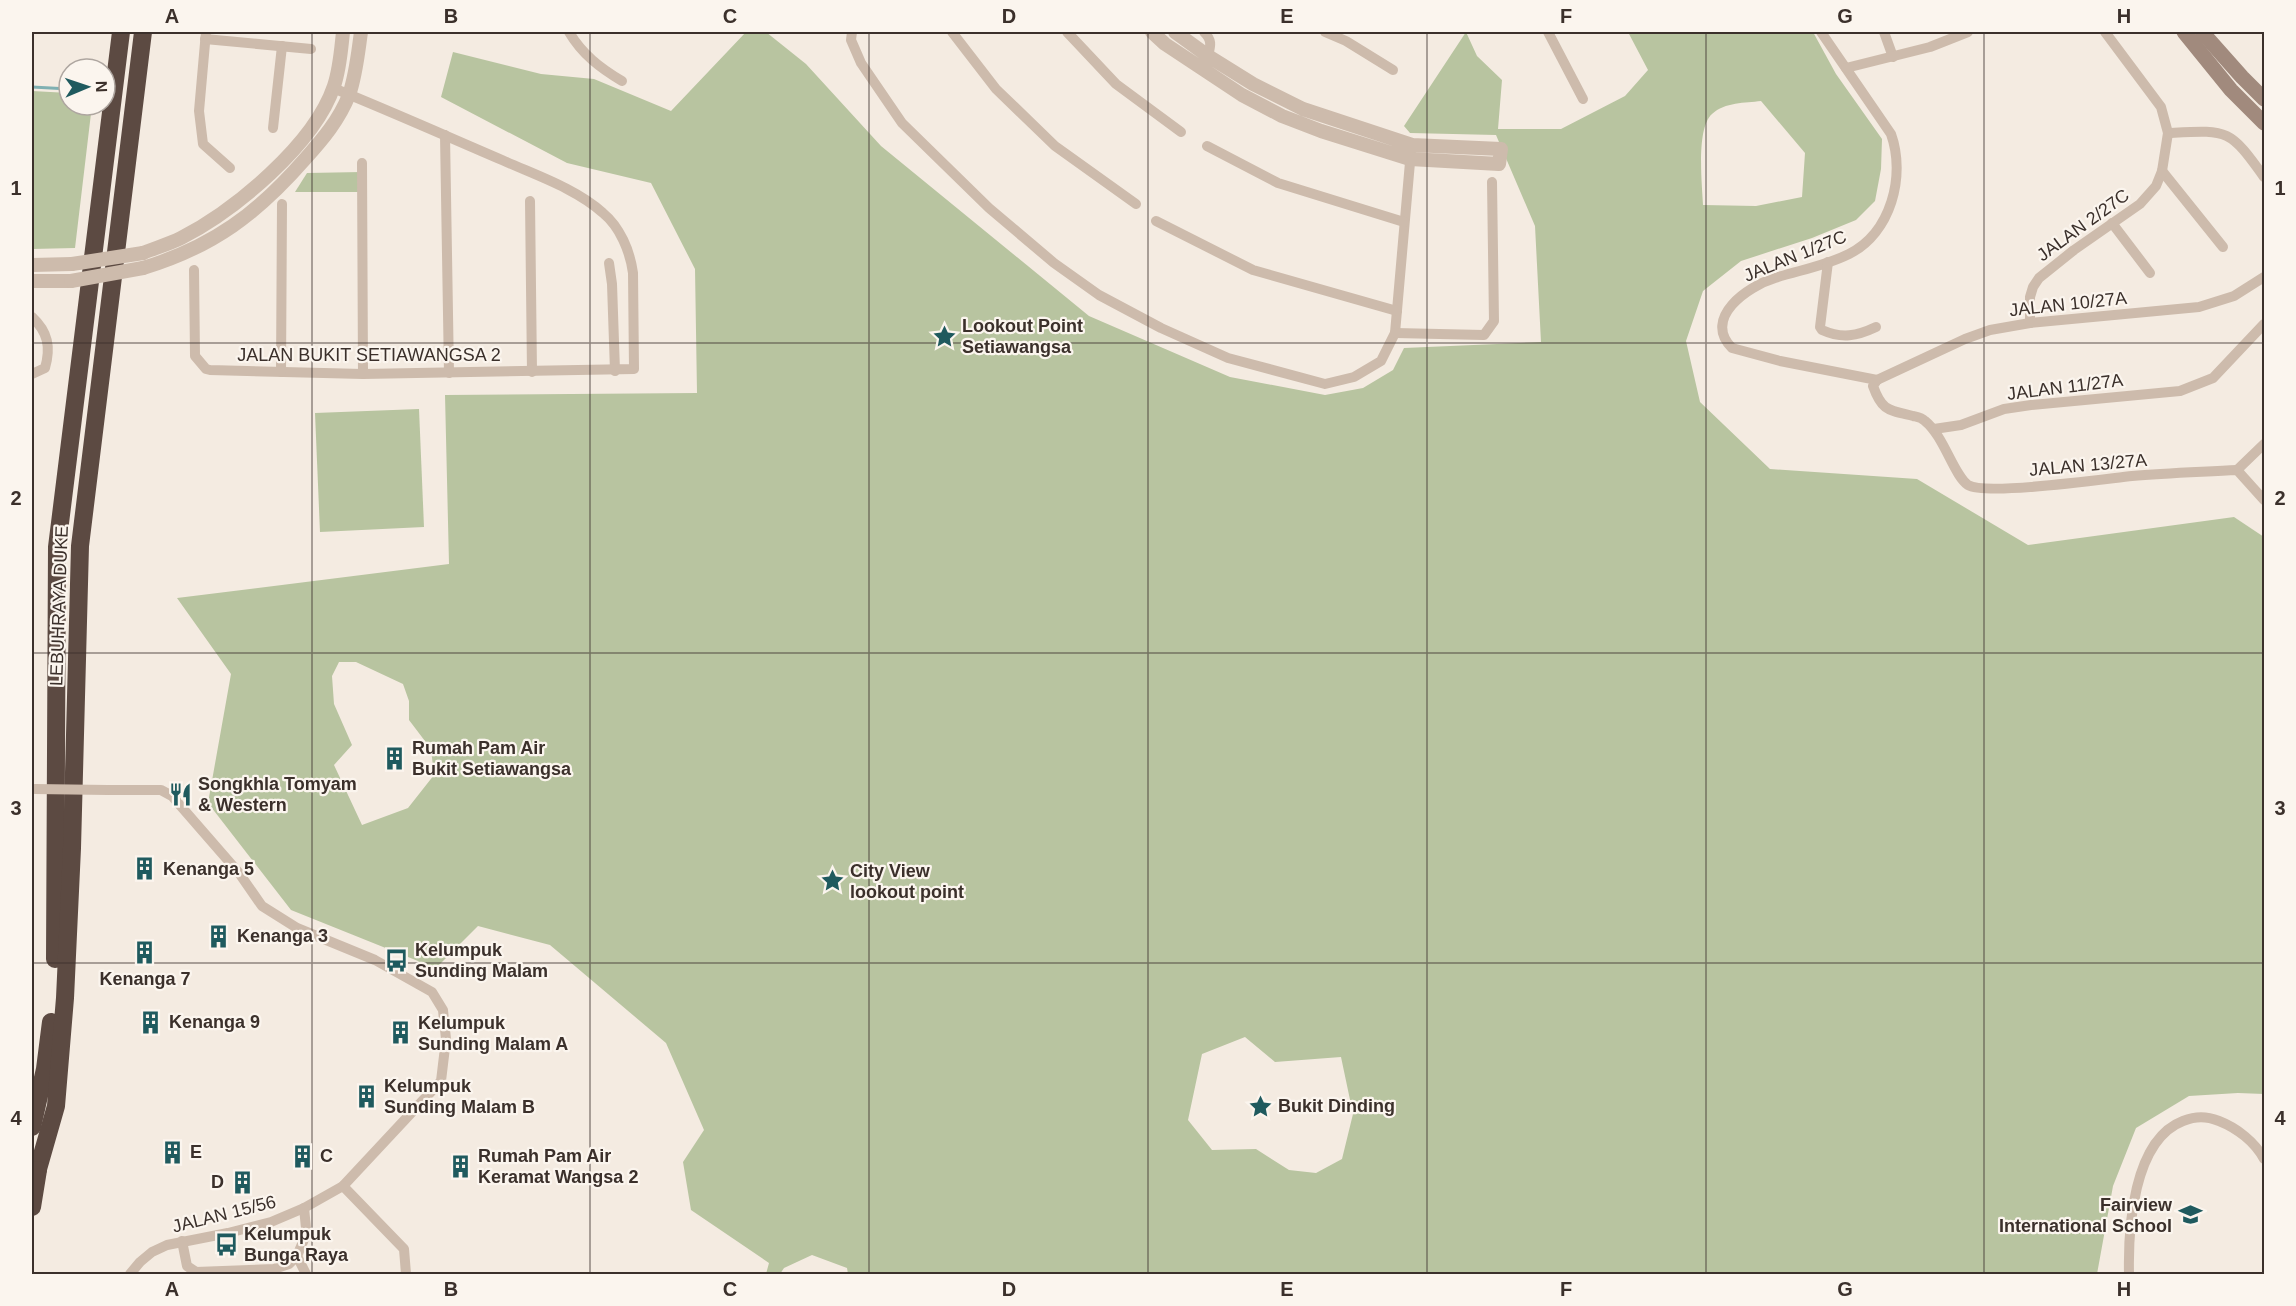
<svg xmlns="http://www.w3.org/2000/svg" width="2296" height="1306" font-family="Arial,sans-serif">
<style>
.green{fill:#b8c4a0;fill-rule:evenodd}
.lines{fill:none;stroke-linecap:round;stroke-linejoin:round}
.stream{stroke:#7fb0b2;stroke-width:3}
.minor{stroke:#cdbbac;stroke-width:10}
.tertiary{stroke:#cdbbac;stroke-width:14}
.secondary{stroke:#a18a7d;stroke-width:15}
.motorway{stroke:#5c4a42;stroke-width:18}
.minor-bridge{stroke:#cdbbac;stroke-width:10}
.tertiary-bridge{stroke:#cdbbac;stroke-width:14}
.grid{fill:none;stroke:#3b302b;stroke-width:1.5;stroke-opacity:0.55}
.labels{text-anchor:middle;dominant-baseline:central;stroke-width:4.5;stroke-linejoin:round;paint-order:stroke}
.street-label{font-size:18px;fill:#3b302b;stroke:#fbf5ee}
.poi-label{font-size:18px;font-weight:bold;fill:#3b302b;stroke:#fbf5ee;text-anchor:start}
.neatline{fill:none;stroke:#3b302b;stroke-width:2}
.grid-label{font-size:20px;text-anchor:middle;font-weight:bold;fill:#3b302b}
</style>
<rect width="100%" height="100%" fill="#f4ebe1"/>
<g class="green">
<path d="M746 32H766L806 64 881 146 1089 316 1230 377 1325 395 1363 388 1393 370 1404 348 1541 342 1535 226 1496 135 1410 133 1404 126 1466 32 1477 56 1502 80 1498 129H1561L1625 96 1648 70 1628 32H1813L1836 74 1882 139 1881 169 1875 201 1856 220 1812 238 1741 261 1703 291 1686 341 1700 402 1770 469 1917 479 2028 545 2234 517 2264 537V1094L2238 1093 2189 1096 2136 1128 2113 1186 2097 1274H848L847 1268 812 1255 784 1268 780 1274H766L769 1263 691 1210 683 1162 704 1130 666 1043 550 945 478 926 431 973 418 961 291 910 208 803 231 674 177 598 449 564 445 395 697 393 695 269 651 183 567 163 441 97 453 52 541 74 594 79 671 111ZM1761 101 1805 153 1802 197 1756 206 1703 205C1702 184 1696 128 1712 114 1725 102 1745 103 1761 101ZM339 662H356L403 684 409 701V720L431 749 434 775 408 808 362 825 334 765 352 745 334 704 332 676ZM1245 1037 1275 1062 1341 1057 1353 1114 1342 1159 1316 1173 1289 1170 1256 1149 1212 1150 1188 1120 1202 1054Z"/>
<polygon points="32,91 69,93 69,105 92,105 75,248 32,249"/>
<polygon points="362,172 362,192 295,192 307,173"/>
<polygon points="419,409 424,527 320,532 315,413"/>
</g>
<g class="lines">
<polyline class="stream" points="32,87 69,89"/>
<g class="minor">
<polyline points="206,32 199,111 203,144 230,168"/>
<path d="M569 32C582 54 600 68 622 81"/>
<polyline points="852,32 851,40 861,63 902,123 989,208 1054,263 1099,295 1161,328 1228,358 1325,384 1354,377 1381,361 1395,333 1411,151"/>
<polyline points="952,32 996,89 1055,146 1136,204"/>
<polyline points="1067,32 1116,84 1181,132"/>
<path d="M1204 32C1212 40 1211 45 1208 56"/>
<polyline points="1325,32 1346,41 1393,70"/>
<polyline points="1548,32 1583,99"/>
<path d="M1821 32 1891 134C1906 176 1891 233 1849 254 1825 266 1800 270 1775 278 1748 286 1702 318 1732 348L1780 361 1877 380"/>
<polyline points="1884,32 1893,57"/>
<polyline points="205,39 311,49"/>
<polyline points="1846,68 1930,47 1968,32"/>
<polyline points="273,128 282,46"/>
<path d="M2168 133C2228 130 2229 128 2264 177"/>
<polyline points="445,135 449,373"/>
<polyline points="1207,146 1278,183 1404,222"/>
<polyline points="362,163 363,374"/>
<polyline points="2162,171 2223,247"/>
<polyline points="530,201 532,372"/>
<polyline points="1156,221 1253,270 1397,311"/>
<polyline points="2112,223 2150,273"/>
<path d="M1828 262 1820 327 1822 330C1842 339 1857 336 1876 327"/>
<polyline points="609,263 612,284 615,371"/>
<path d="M194 270 195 356 206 369 210 370 363 374 634 369 633 273C630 251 620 227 603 213 575 188 535 175 502 160 446 136 390 111 333 88"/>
<path d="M32 317C48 332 51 347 45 368L32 374"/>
<polyline points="2030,323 2030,297 2033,287 2039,278 2074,250 2140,204 2156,186 2162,171 2168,133 2161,107 2105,32"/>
<polyline points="1395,333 1484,335 1494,321 1492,182"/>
<polyline points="281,372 282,204"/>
<path d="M1877 380 1873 386C1882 411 1888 410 1913 416 1918 417 1921 417 1925 421 1944 436 1954 476 1968 485 1986 496 2104 479 2132 476 2166 473 2202 472 2237 470L2264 500"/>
<polyline points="1877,380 1965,339 1990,330 2030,323 2199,307 2234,296 2264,277"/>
<polyline points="1934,429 1961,425 2004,409 2031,405 2180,391 2213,378 2264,324"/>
<polyline points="2237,470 2264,444"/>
<polyline points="108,790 161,790 172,796 239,873 262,906 297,928 375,960 432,992 443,1010 446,1039 441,1081 343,1186 304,1208 271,1222 228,1233 167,1245 152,1252 140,1262 130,1274"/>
<polyline points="343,1186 404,1249 406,1274"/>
<polyline points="182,1241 187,1266 196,1272 274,1269 289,1264 297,1256 305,1237 306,1228 304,1208"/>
<polyline points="297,1256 306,1274"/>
<path d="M2129 1274C2128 1229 2133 1140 2183 1121 2196 1116 2206 1116 2219 1121 2237 1128 2255 1142 2264 1159"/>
</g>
<g class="tertiary">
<polyline points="1152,32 1165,44 1242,95 1282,116 1321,131 1410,159 1499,164 1501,149 1412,145 1303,109 1253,84 1208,56 1175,32"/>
<path d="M143 253C155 248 169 244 181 238 235 210 314 145 334 86 340 68 341 50 343 32"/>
<polyline points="32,265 72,264"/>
<path d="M143 268C213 247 258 213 305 159 323 139 339 120 349 95 356 75 358 53 361 32"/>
<polyline points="32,281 71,281"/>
</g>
<g class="secondary">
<polyline points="2184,32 2231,90 2264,123"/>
<polyline points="2202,32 2242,77 2264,99"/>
</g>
<g class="motorway">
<polyline points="55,959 57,547 121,32"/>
<polyline points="32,1127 45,1069 51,1022"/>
<polyline points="32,1182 38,1169 56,1106 65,998 72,848 80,546 143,32"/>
<polyline points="32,1207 38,1170"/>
</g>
<polyline class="minor-bridge" points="35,789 108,790"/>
<g class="tertiary-bridge">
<polyline points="72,264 143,253"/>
<polyline points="71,281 143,268"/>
</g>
</g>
<path class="grid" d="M312 32V1274M590 32V1274M869 32V1274M1148 32V1274M1427 32V1274M1706 32V1274M1984 32V1274M32 343H2264M32 653H2264M32 963H2264"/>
<defs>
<symbol id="sight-bare" viewBox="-9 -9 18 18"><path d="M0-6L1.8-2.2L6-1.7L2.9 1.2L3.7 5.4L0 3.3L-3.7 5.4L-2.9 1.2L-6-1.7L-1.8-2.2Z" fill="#1f5a5e" stroke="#fbf5ee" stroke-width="2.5" paint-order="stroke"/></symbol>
<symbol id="building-bare" viewBox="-9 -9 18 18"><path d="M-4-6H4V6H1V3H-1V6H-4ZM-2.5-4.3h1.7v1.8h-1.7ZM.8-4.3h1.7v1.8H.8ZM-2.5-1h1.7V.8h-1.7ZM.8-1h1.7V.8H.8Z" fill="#1f5a5e" stroke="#fbf5ee" stroke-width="2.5" paint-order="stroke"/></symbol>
<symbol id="restaurant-bare" viewBox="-9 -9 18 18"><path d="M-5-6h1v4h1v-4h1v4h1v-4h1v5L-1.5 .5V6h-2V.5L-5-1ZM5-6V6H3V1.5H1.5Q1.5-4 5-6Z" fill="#1f5a5e" stroke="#fbf5ee" stroke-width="2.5" paint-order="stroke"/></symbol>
<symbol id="bus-bare" viewBox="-9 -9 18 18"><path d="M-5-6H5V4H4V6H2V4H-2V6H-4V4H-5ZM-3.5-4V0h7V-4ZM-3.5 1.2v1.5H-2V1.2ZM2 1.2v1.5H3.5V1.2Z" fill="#1f5a5e" stroke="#fbf5ee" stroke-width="2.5" paint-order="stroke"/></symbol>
<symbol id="school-bare" viewBox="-9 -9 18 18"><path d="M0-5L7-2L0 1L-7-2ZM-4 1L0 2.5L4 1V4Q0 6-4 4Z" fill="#1f5a5e" stroke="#fbf5ee" stroke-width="2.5" paint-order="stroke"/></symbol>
</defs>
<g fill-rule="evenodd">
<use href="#sight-bare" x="928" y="320" width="33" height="33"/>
<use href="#building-bare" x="378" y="742" width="33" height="33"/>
<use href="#restaurant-bare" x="164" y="778" width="33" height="33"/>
<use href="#building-bare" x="128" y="852" width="33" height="33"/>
<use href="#sight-bare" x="816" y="864" width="33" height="33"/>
<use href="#building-bare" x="202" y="920" width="33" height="33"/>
<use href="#building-bare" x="128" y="936" width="33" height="33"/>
<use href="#bus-bare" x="380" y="944" width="33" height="33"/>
<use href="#building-bare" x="134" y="1006" width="33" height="33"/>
<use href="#building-bare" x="384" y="1016" width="33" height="33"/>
<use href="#building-bare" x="350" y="1080" width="33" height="33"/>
<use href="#sight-bare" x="1244" y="1090" width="33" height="33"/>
<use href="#building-bare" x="156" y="1136" width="33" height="33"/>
<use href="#building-bare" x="286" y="1140" width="33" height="33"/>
<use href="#building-bare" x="444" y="1150" width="33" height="33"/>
<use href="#building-bare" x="226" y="1166" width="33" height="33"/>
<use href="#school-bare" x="2174" y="1198" width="33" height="33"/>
<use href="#bus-bare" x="210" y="1228" width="33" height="33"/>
</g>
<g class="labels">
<g class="street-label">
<text transform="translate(2083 225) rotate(-36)">JALAN 2/27C</text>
<text transform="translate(1795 256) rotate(-22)">JALAN 1/27C</text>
<text transform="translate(2068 304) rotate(-6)">JALAN 10/27A</text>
<text x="369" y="355">JALAN BUKIT SETIAWANGSA 2</text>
<text transform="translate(2065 387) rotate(-7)">JALAN 11/27A</text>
<text transform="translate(2088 465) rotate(-5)">JALAN 13/27A</text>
<text transform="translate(59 606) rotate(-88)">LEBUHRAYA DUKE</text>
<text transform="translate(224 1214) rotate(-14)">JALAN 15/56</text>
</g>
<g class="poi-label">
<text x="962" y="326">Lookout Point<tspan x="962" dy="21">Setiawangsa</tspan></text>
<text x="412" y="748">Rumah Pam Air<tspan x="412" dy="21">Bukit Setiawangsa</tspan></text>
<text x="198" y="784">Songkhla Tomyam<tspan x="198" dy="21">&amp; Western</tspan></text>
<text x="163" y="869">Kenanga 5</text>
<text x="850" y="871">City View<tspan x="850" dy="21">lookout point</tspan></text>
<text x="237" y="936">Kenanga 3</text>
<text x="415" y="950">Kelumpuk<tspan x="415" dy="21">Sunding Malam</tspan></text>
<text x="145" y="979" text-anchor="middle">Kenanga 7</text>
<text x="169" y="1022">Kenanga 9</text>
<text x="418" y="1023">Kelumpuk<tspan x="418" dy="21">Sunding Malam A</tspan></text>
<text x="384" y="1086">Kelumpuk<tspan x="384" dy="21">Sunding Malam B</tspan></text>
<text x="1278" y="1106">Bukit Dinding</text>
<text x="190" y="1152">E</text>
<text x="320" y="1156">C</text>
<text x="478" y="1156">Rumah Pam Air<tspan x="478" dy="21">Keramat Wangsa 2</tspan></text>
<text x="224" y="1182" text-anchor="end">D</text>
<text x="2172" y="1205" text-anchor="end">Fairview<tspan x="2172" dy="21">International School</tspan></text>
<text x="244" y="1234">Kelumpuk<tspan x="244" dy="21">Bunga Raya</tspan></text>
</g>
</g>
<rect width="2296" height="1306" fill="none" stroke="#fbf5ee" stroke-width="66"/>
<g transform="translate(87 87) rotate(88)"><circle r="28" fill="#fbf5ee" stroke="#aea6a0" stroke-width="1.5"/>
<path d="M0-4.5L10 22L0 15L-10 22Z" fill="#1f5a5e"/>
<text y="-9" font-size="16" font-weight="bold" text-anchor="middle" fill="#3b302b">N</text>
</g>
<rect x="33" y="33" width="2230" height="1240" class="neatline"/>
<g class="grid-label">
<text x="172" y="23">A</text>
<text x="451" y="23">B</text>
<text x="730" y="23">C</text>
<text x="1009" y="23">D</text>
<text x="1287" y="23">E</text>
<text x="1566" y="23">F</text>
<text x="1845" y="23">G</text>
<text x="2124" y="23">H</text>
<text x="16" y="195">1</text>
<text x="2280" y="195">1</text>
<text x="16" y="505">2</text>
<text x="2280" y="505">2</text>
<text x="16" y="815">3</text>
<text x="2280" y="815">3</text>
<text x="16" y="1125">4</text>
<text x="2280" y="1125">4</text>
<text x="172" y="1296">A</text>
<text x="451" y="1296">B</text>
<text x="730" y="1296">C</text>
<text x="1009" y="1296">D</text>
<text x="1287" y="1296">E</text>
<text x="1566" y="1296">F</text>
<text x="1845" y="1296">G</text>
<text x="2124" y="1296">H</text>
</g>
</svg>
